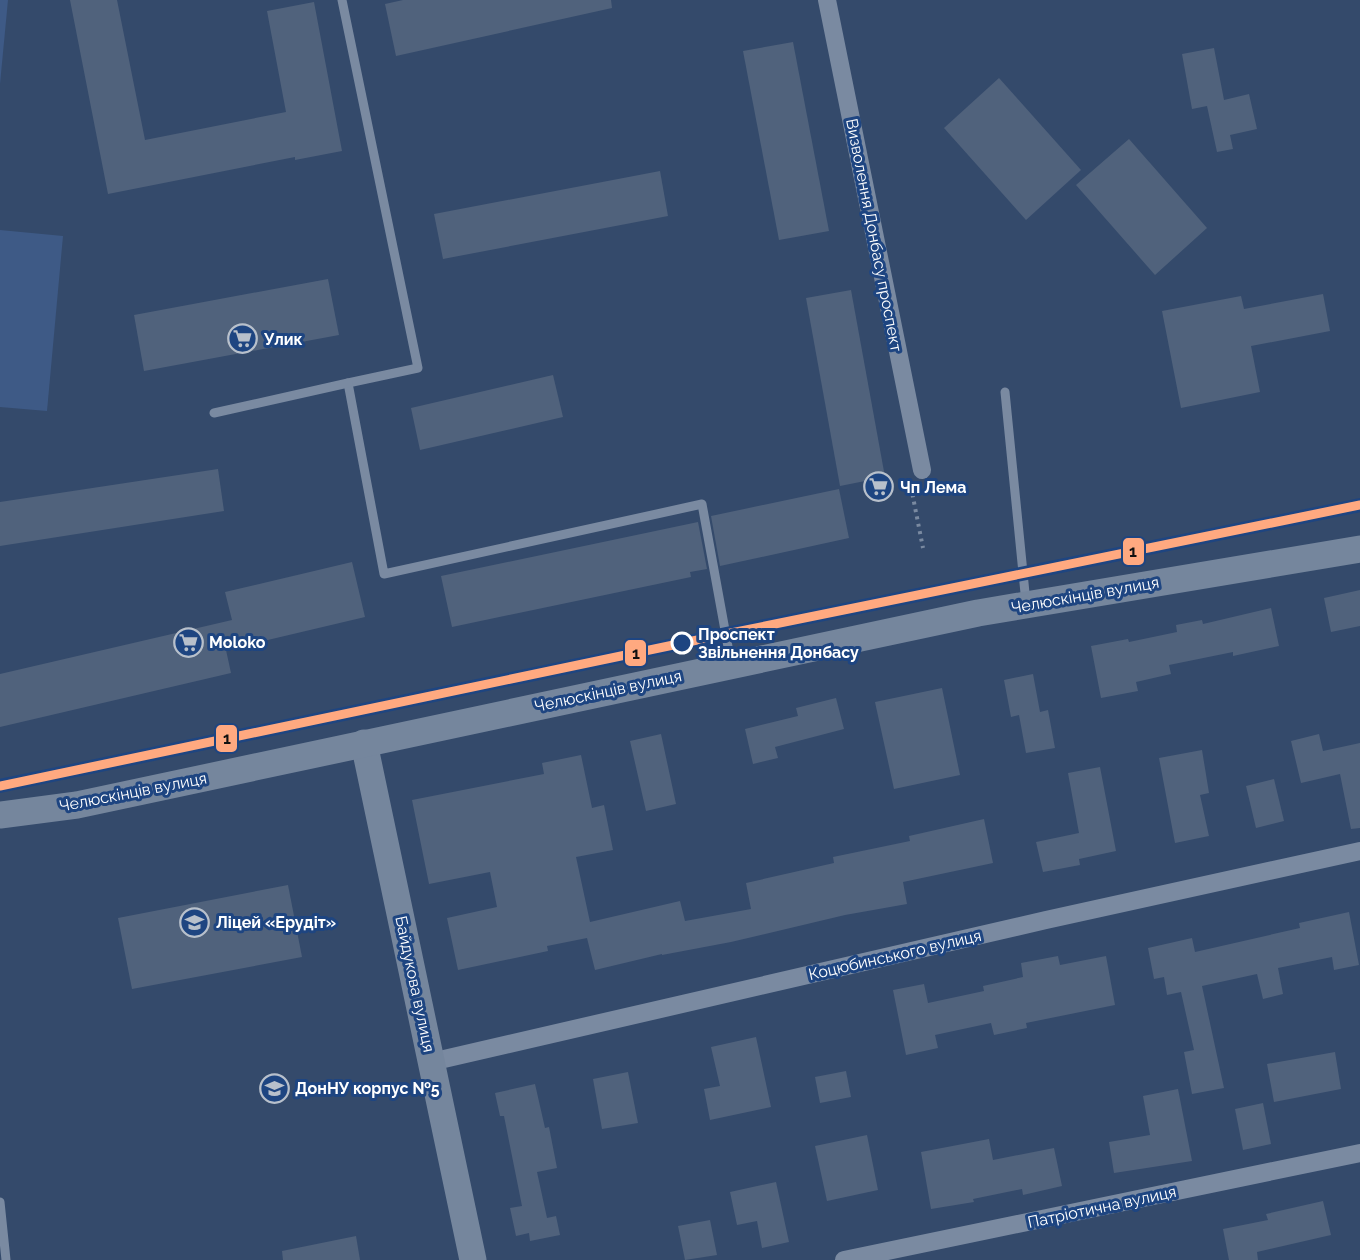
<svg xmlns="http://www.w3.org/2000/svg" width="1360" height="1260" font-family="Raleway,sans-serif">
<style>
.water{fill:#3e5a86}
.building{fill:#50627c}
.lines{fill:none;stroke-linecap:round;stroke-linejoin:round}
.path{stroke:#7a8aa1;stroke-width:4;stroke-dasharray:3 4.5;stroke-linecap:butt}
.lane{stroke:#7a8aa1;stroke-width:9}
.street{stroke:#7a8aa1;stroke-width:18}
.secondary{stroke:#75869d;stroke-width:27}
.tram-1-casing{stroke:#1e4581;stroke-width:14}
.tram-1{stroke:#ffa980;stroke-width:9}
.stop-dot{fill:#1e4581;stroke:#fff;stroke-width:3}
.labels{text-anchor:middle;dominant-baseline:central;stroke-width:6;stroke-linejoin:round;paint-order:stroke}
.street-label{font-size:16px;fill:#fff;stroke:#1e4581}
.poi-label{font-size:16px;font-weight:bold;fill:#fff;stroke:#1e4581;text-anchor:start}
.stop-label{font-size:16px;font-weight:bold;fill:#fff;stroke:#1e4581;text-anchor:start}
.line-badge{stroke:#1e4581;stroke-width:2}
.pale-badge-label{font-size:16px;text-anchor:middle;font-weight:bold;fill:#111}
</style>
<rect width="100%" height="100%" fill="#344a6b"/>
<g class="water">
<polygon points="0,0 8,0 0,84"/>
<polygon points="0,230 63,236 47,411 0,407"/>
</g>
<g class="building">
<polygon points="70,0 117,0 145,140 286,112 267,11 314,2 342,151 295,160 295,157 108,194"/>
<polygon points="403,0 611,0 612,8 396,56 385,4"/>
<polygon points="793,42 829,231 779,240 743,51"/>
<polygon points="1214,48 1224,100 1249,94 1257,129 1230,135 1233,149 1217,152 1207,106 1192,109 1182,54"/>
<polygon points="999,78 1081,170 1026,220 944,128"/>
<polygon points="1129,139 1207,228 1155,275 1076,185"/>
<polygon points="660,171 668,216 443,259 434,214"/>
<polygon points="328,279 339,335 144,371 134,315"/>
<polygon points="851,290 885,477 840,486 806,298"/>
<polygon points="1323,294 1330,331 1251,346 1260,392 1181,408 1162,311 1241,296 1244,309"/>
<polygon points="553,375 563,417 420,450 411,408"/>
<polygon points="218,469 224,511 0,546 0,502"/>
<polygon points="839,489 849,538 720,566 711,516"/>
<polygon points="698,522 707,569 690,572 691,577 452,627 441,576"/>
<polygon points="352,562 365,617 226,650 231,673 0,727 0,674 232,620 225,592"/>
<polygon points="1360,590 1360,626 1331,632 1324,598"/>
<polygon points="1271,608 1279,646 1233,656 1233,652 1169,665 1171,674 1136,682 1138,691 1101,698 1091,646 1128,639 1129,642 1177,632 1176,625 1202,620 1203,624"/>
<polygon points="1033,674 1040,712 1048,710 1055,748 1026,753 1019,715 1011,717 1004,680"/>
<polygon points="942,688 960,775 894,789 875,702"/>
<polygon points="836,698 844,729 775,747 778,758 753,764 745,729 798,716 796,708"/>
<polygon points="661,734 676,804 646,811 630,741"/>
<polygon points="1319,734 1323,751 1360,743 1360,828 1351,829 1340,774 1301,783 1291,741"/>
<polygon points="1202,750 1209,793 1200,795 1209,836 1175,843 1159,758"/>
<polygon points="581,755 592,808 604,805 613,850 576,857 590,922 680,901 685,921 751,909 746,883 834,863 833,857 910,841 909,836 984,819 993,863 903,882 907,904 845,915 731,942 662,955 662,954 595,970 587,938 547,946 548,951 458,970 447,918 497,907 490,872 429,884 412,800 544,774 542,763"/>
<polygon points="1100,767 1116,851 1079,859 1080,865 1043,872 1036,842 1079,833 1068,773"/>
<polygon points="1274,779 1284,821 1256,828 1246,786"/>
<polygon points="288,885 302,957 132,989 118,918"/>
<polygon points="1349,912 1359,965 1334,970 1332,957 1278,968 1283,994 1263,999 1257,974 1202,986 1224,1088 1192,1094 1184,1052 1194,1050 1181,992 1167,995 1164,977 1154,979 1148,948 1192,938 1195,952 1300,928 1299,923"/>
<polygon points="1058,956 1060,965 1106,956 1115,1005 1026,1023 1027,1028 994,1035 991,1023 935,1035 938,1048 906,1055 893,990 924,984 928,1003 984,991 983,986 1023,977 1021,963"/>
<polygon points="756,1037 771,1107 710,1120 704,1089 720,1086 711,1047"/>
<polygon points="1335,1052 1341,1089 1274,1102 1267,1064"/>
<polygon points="846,1071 851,1097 820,1103 815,1077"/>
<polygon points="628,1072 638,1123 602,1129 593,1079"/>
<polygon points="535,1084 545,1128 549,1127 557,1168 537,1172 547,1218 556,1216 560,1235 530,1241 529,1233 516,1236 510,1208 522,1206 504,1116 500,1116 495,1093"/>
<polygon points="1178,1089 1192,1161 1114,1173 1109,1142 1150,1135 1143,1096"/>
<polygon points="1263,1103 1271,1144 1243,1150 1235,1109"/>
<polygon points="867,1135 878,1190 827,1201 815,1146"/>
<polygon points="989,1139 993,1160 1054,1148 1062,1186 1023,1195 1022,1189 973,1199 974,1202 931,1209 921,1152"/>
<polygon points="776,1182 789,1242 762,1248 757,1221 737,1225 730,1192"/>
<polygon points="1323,1201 1331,1235 1257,1252 1258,1260 1229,1260 1223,1229 1268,1220 1266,1214"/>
<polygon points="710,1220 717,1255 685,1260 678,1226"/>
<polygon points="356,1236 360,1260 283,1260 282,1251"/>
</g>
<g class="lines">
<polyline class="path" points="911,487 923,548"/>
<g class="lane">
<polyline points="342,0 418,368 348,383 384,574 702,504 731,663"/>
<polyline points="1005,392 1026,603"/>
<polyline points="214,413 348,383"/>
<polyline points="0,1202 6,1260"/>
</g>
<g class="street">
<polyline points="827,0 922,470"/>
<polyline points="431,1062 1046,920 1360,851"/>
<polyline points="844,1260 1360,1153"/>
</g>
<g class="secondary">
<polyline points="364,743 473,1260"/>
<polyline points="0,815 77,805 978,613 1360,549"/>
</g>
<defs>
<polyline id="tram-1" points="0,786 726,634 1360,505"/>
</defs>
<use href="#tram-1" class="tram-1-casing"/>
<use href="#tram-1" class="tram-1"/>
</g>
<defs>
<symbol id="supermarket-ring" viewBox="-11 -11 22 22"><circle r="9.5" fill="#1e4581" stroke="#b8c0cb" stroke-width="1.5"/><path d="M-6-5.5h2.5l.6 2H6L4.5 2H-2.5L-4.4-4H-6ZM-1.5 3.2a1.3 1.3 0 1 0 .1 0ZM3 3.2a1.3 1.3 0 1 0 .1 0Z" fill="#b8c0cb"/></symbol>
<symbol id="school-ring" viewBox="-11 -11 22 22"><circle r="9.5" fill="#1e4581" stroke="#b8c0cb" stroke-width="1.5"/><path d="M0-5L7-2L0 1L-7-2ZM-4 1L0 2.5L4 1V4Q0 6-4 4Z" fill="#b8c0cb"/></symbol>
<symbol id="university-ring" viewBox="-11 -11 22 22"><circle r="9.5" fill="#1e4581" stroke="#b8c0cb" stroke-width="1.5"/><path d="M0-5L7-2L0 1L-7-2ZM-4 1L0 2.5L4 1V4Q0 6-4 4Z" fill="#b8c0cb"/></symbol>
</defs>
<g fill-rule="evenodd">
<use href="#supermarket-ring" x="226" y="322" width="33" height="33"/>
<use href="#supermarket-ring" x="862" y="470" width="33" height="33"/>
<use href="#supermarket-ring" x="172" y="626" width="33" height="33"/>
<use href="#school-ring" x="178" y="906" width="33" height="33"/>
<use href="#university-ring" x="258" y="1072" width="33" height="33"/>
</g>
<circle class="stop-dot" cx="682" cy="643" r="10"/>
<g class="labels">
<g class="street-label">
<text transform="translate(874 235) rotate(79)">Визволення Донбасу проспект</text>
<text transform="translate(1085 595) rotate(-10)">Челюскінців вулиця</text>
<text transform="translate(608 691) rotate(-12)">Челюскінців вулиця</text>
<text transform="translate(133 792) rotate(-11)">Челюскінців вулиця</text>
<text transform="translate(895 955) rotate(-13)">Коцюбинського вулиця</text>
<text transform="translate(415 984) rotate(78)">Байдукова вулиця</text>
<text transform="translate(1102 1207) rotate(-12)">Патріотична вулиця</text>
</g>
<g class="poi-label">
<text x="264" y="339">Улик</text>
<text x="900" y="487">Чп Лема</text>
<text x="209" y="642">Moloko</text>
<text x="216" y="922">Ліцей «Ерудіт»</text>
<text x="295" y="1088">ДонНУ корпус №5</text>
</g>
<g class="stop-label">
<text x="698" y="634">Проспект<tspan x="698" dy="18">Звільнення Донбасу</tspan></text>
</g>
</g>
<g class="line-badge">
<rect x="1122" y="537" width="23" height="29" rx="6" fill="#ffa980"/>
<rect x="624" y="639" width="23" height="28" rx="6" fill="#ffa980"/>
<rect x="215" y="724" width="23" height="29" rx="6" fill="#ffa980"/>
</g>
<g class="pale-badge-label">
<text x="1133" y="557">1</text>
<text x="636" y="659">1</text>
<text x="227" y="744">1</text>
</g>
</svg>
